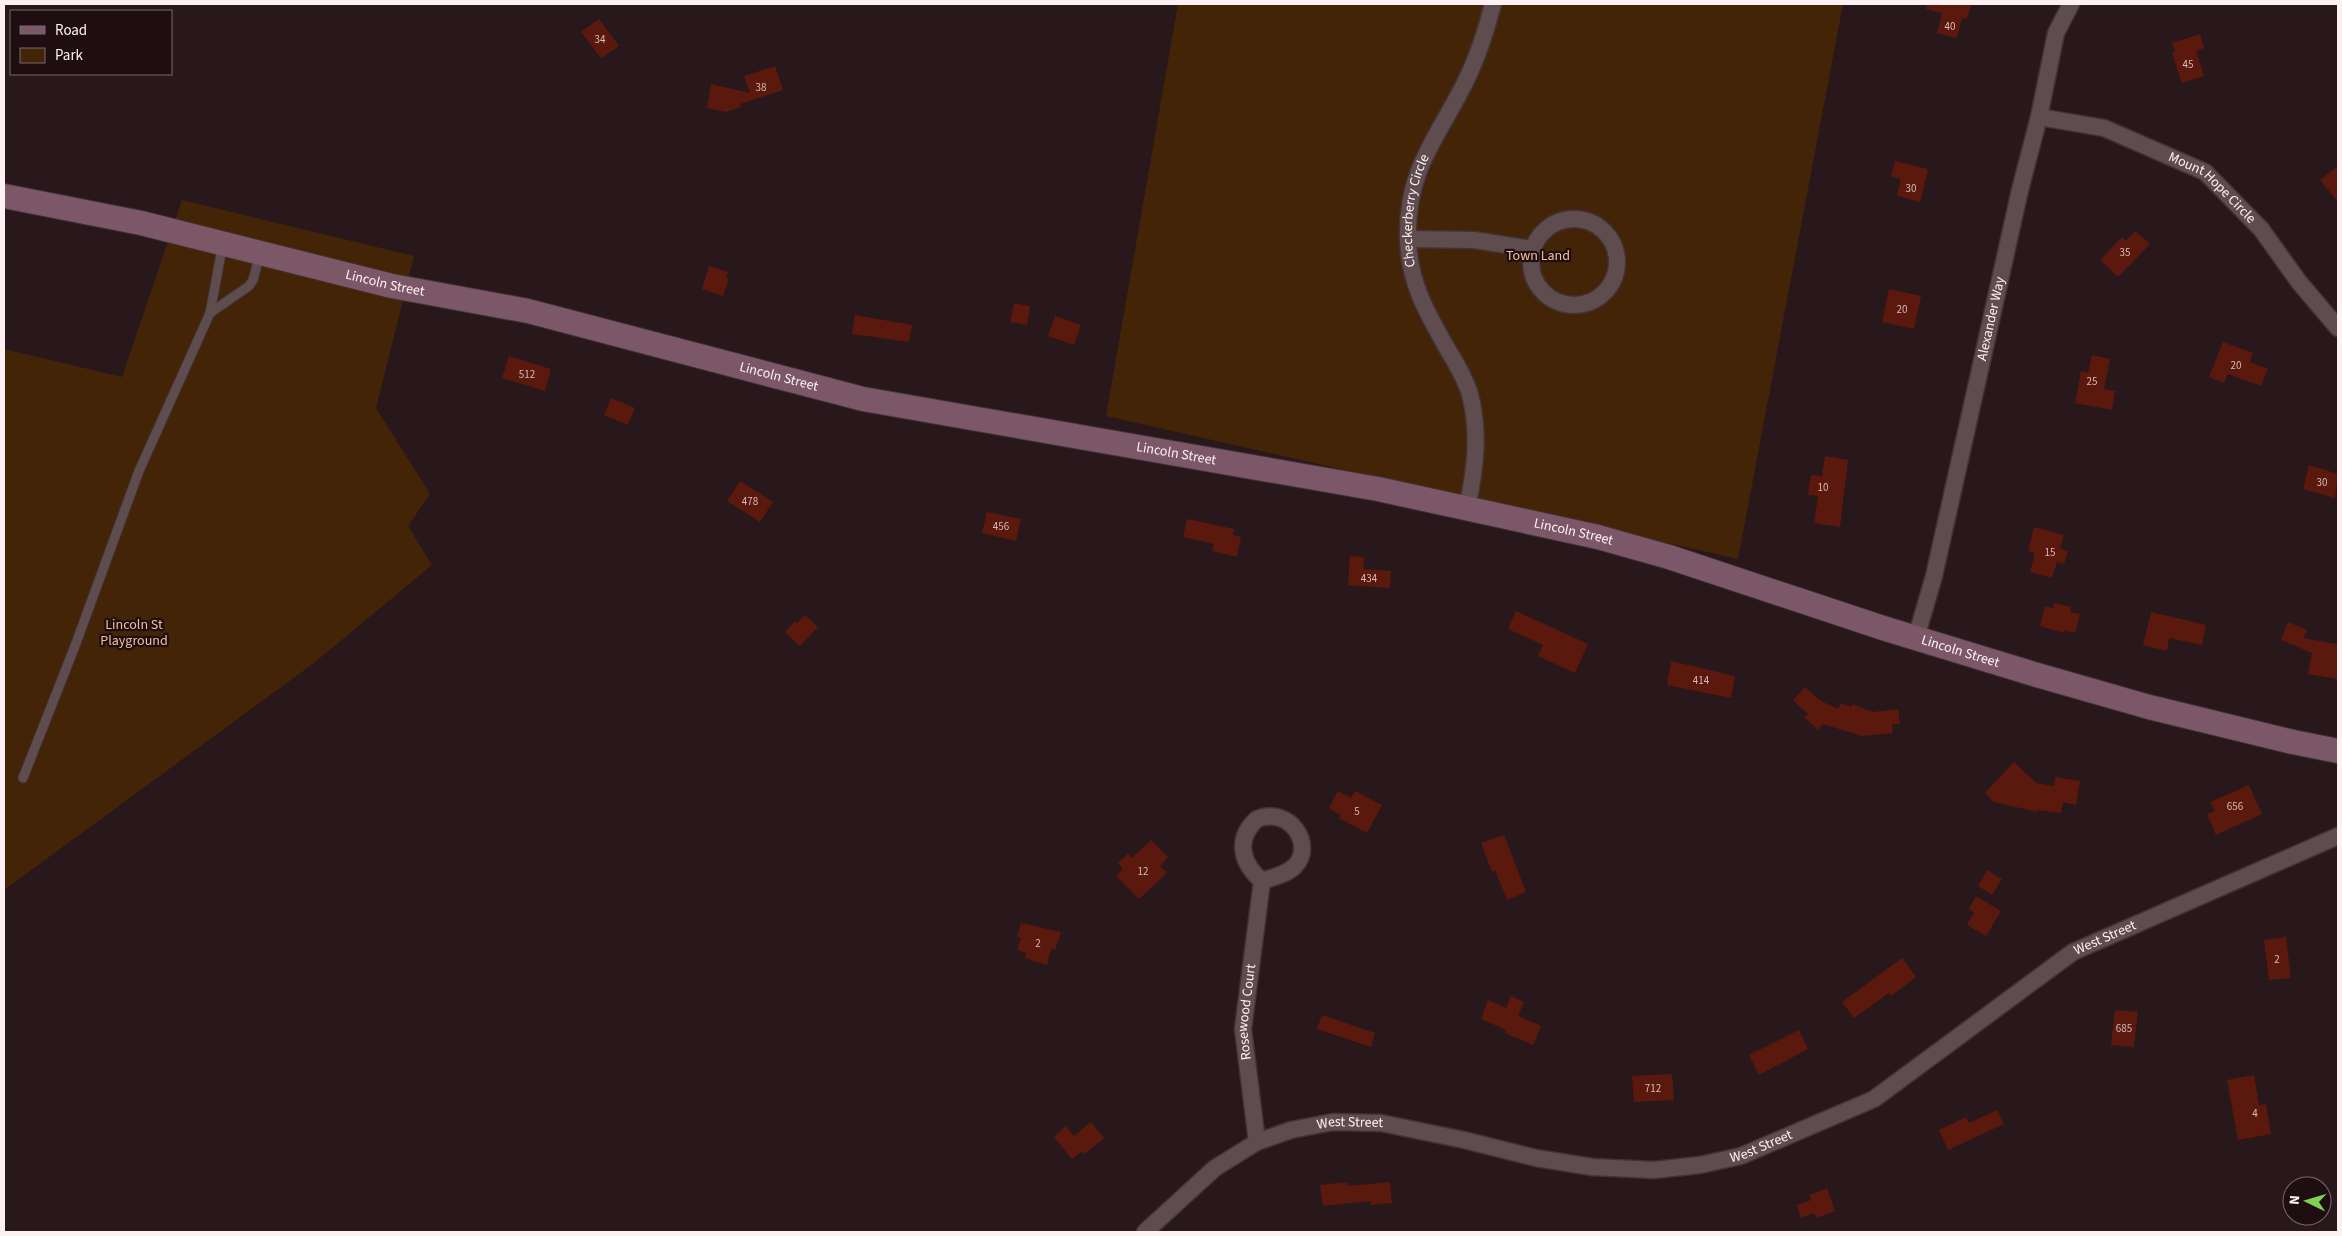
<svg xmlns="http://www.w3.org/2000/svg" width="2342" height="1236" font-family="'Source Sans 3',sans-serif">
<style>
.green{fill:#442407}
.building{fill:#5b190e}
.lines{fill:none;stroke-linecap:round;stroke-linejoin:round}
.service-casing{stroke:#403335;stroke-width:11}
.minor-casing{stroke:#403335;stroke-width:19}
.secondary-casing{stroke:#403335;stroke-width:26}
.service{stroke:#5f4c4f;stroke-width:9}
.minor{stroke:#5f4c4f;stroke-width:16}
.secondary{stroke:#7b5768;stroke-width:24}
.labels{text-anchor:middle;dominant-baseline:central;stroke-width:4.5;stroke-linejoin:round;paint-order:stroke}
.number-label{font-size:11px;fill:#d5bbba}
.street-label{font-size:14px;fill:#fef1f3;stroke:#1e0e12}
.park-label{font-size:14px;fill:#f3c09b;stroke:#1e0e12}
</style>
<rect width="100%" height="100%" fill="#28171b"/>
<g class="green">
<polygon points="1178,4 1843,4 1738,559 1106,416"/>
<polygon points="182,200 414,256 376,408 430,494 408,526 432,565 314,663 4,890 4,349 122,377"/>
</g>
<g class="building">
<polygon points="1927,4 1971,4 1967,19 1962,18 1957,38 1937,33 1942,13 1926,9"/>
<polygon points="599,19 619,46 601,58 581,32"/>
<polygon points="2200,34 2204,48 2196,51 2204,76 2182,83 2172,53 2175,52 2172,43"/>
<polygon points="775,66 783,90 740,104 741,107 726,112 707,108 711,84 750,93 744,76"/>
<polygon points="1895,161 1928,169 1920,202 1897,196 1901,179 1891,176"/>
<polygon points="2338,166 2338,202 2320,180"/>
<polygon points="2135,231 2150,244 2118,277 2100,260 2122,237 2126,241"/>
<polygon points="709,266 728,272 726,277 729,278 723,296 702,289"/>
<polygon points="1889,289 1921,296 1914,329 1882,322"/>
<polygon points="1014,303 1030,306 1027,325 1010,322"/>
<polygon points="855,315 912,325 909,342 852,334"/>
<polygon points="1055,316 1081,325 1074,345 1048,336"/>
<polygon points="2223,342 2253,353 2250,362 2268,369 2261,386 2228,374 2224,383 2209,377"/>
<polygon points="2092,355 2110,359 2104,389 2115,391 2112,410 2075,403 2081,371 2088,373"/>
<polygon points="509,356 551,369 545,391 502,378"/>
<polygon points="611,398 635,408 628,425 604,415"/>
<polygon points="1825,456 1848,460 1840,527 1814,523 1818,496 1808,495 1811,475 1822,476"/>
<polygon points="2309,465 2338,474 2335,498 2303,489"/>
<polygon points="740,481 773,502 760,522 727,501"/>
<polygon points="987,512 1021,519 1016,541 982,533"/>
<polygon points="1187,519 1234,529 1233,535 1241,537 1237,557 1212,551 1214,544 1183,537"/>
<polygon points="2034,527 2064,535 2060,548 2068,551 2064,564 2057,562 2052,578 2030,572 2035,553 2028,551"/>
<polygon points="1350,556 1364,557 1363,569 1391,571 1390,588 1348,585"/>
<polygon points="2054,603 2071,607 2070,612 2080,614 2075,633 2065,630 2064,633 2040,626 2045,606 2053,608"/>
<polygon points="1516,611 1588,644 1575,673 1538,656 1543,645 1508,629"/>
<polygon points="2151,612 2206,625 2202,645 2169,638 2167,651 2143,645"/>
<polygon points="805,615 818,627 800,646 785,632 795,621 797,623"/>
<polygon points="2288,622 2307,630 2303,638 2338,644 2338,679 2308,674 2312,653 2281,640"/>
<polygon points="1671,661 1735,676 1731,698 1667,685"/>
<polygon points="1805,687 1819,700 1838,709 1841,703 1851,707 1852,704 1873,712 1898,709 1900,724 1892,724 1893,733 1862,736 1823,724 1818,730 1804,717 1808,714 1793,700"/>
<polygon points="2014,762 2036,783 2054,786 2055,777 2080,781 2076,805 2063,802 2061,813 2038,810 2037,812 1994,802 1985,793"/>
<polygon points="2249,785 2262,814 2216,835 2207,814 2215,811 2210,802"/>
<polygon points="1338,791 1351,798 1355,791 1382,805 1367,833 1339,818 1341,815 1329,808"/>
<polygon points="1504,835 1526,892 1507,900 1495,870 1492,872 1481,843"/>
<polygon points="1151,840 1168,857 1160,866 1167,873 1139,899 1116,876 1123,869 1118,863 1128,854 1132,858"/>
<polygon points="1987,870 2002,879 1992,895 1978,886"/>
<polygon points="1976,896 2001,911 1986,936 1967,925 1974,912 1969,909"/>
<polygon points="1021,923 1061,932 1055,950 1051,949 1047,965 1025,958 1026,953 1017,950 1021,938 1017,937"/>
<polygon points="2286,937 2291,978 2269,980 2264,940"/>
<polygon points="1902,958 1916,977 1891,996 1889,993 1854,1018 1842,1002"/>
<polygon points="1511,996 1524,1002 1518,1016 1541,1026 1533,1045 1505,1033 1506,1030 1481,1019 1488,1000 1506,1008"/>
<polygon points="2115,1010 2138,1012 2134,1047 2111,1045"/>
<polygon points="1322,1015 1375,1033 1371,1047 1317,1029"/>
<polygon points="1799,1030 1808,1049 1759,1075 1749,1055"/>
<polygon points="1672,1074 1674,1100 1634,1102 1632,1076"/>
<polygon points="2254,1075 2259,1105 2266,1104 2271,1134 2238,1140 2227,1080"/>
<polygon points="1997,1110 2004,1124 1948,1150 1939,1130 1966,1117 1969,1123"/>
<polygon points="1091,1122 1104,1138 1085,1154 1082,1151 1072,1159 1054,1137 1066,1126 1074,1136"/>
<polygon points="1347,1182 1348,1186 1390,1182 1392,1203 1371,1205 1371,1201 1323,1206 1320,1185"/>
<polygon points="1827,1188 1835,1211 1816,1218 1814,1213 1801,1218 1797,1205 1811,1200 1809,1195"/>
</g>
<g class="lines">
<defs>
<g id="service">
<polyline points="210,313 249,286 253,280 260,254"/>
<polyline points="23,778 75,646 139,471 210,313 223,243"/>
</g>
<g id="minor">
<path id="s1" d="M2039 117 2104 128 2205 172 2261 229 2299 282 2338 328"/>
<circle cx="1574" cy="262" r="43"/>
<polyline points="1408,239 1474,240 1532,249"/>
<path id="s2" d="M1467 507C1476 468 1480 429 1469 391 1464 377 1456 363 1448 350 1427 313 1409 283 1408 239 1406 164 1442 134 1470 72 1480 50 1487 27 1493 4"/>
<path id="s3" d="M1916 638 1934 576 2020 190 2039 117 2056 33 2071 4"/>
<path id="s4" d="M1257 1142 1243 1029 1262 881C1273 877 1286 875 1295 866 1315 845 1290 806 1257 819 1235 839 1241 863 1262 881"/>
<path id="s5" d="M1145 1232 1215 1168 1257 1142 1291 1130 1333 1122 1381 1123 1464 1140 1536 1158 1592 1167 1654 1170 1700 1165 1741 1156 1874 1099 2073 952 2338 836"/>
</g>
<g id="secondary">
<path id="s6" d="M4 196 141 223 392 286 528 311 863 399 1378 489 1598 537 1669 557 1883 628 2037 675 2149 707 2293 742 2338 751"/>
</g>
</defs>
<use href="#service" class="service-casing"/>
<use href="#minor" class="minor-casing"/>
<use href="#secondary" class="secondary-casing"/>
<use href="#service" class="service"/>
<use href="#minor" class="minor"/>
<use href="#secondary" class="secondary"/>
</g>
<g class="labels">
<g class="number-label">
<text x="1950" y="26">40</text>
<text x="600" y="39">34</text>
<text x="2188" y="64">45</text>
<text x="761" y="87">38</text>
<text x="1911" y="188">30</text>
<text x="2125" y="252">35</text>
<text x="1902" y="309">20</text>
<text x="2236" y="365">20</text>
<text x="527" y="374">512</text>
<text x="2092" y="381">25</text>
<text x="2322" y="482">30</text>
<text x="1823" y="487">10</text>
<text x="750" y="501">478</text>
<text x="1001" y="526">456</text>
<text x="2050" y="552">15</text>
<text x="1369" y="578">434</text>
<text x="1701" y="680">414</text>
<text x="2235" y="806">656</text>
<text x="1357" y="811">5</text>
<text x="1143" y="871">12</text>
<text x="1038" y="943">2</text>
<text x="2277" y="959">2</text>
<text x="2124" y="1028">685</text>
<text x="1653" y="1088">712</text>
<text x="2255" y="1113">4</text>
</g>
<g class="street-label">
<text stroke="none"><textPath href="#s1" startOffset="191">Mount Hope Circle</textPath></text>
<text stroke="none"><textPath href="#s2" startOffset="312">Checkerberry Circle</textPath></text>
<text stroke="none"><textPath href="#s6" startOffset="391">Lincoln Street</textPath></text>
<text stroke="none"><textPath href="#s3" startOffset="328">Alexander Way</textPath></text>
<text stroke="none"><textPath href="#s6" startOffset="796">Lincoln Street</textPath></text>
<text stroke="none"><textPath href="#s6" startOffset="1201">Lincoln Street</textPath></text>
<text stroke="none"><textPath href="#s6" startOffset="1606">Lincoln Street</textPath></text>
<text stroke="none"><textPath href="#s6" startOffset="2011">Lincoln Street</textPath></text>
<text stroke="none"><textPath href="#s5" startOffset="1064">West Street</textPath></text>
<text stroke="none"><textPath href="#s4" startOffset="131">Rosewood Court</textPath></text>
<text stroke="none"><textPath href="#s5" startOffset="240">West Street</textPath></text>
<text stroke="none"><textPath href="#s5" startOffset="659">West Street</textPath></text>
</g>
<g class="park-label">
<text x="1538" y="256">Town Land</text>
<text x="134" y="625">Lincoln St<tspan x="134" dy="16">Playground</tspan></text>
</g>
</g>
<rect width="2342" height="1236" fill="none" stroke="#fef1f3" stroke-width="10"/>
<rect x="10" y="10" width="162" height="65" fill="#1e0e12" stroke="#78696c"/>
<rect x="20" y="26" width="25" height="8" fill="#7b5768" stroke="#78696c"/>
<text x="55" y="35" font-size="15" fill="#fef1f3">Road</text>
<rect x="20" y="48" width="25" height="15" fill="#442407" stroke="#78696c"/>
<text x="55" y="60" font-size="15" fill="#fef1f3">Park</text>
<g transform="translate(2307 1201) rotate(275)"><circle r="24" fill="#1e0e12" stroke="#78696c"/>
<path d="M0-4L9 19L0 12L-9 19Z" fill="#80d051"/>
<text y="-8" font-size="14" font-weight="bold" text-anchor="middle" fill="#fef1f3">N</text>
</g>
</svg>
